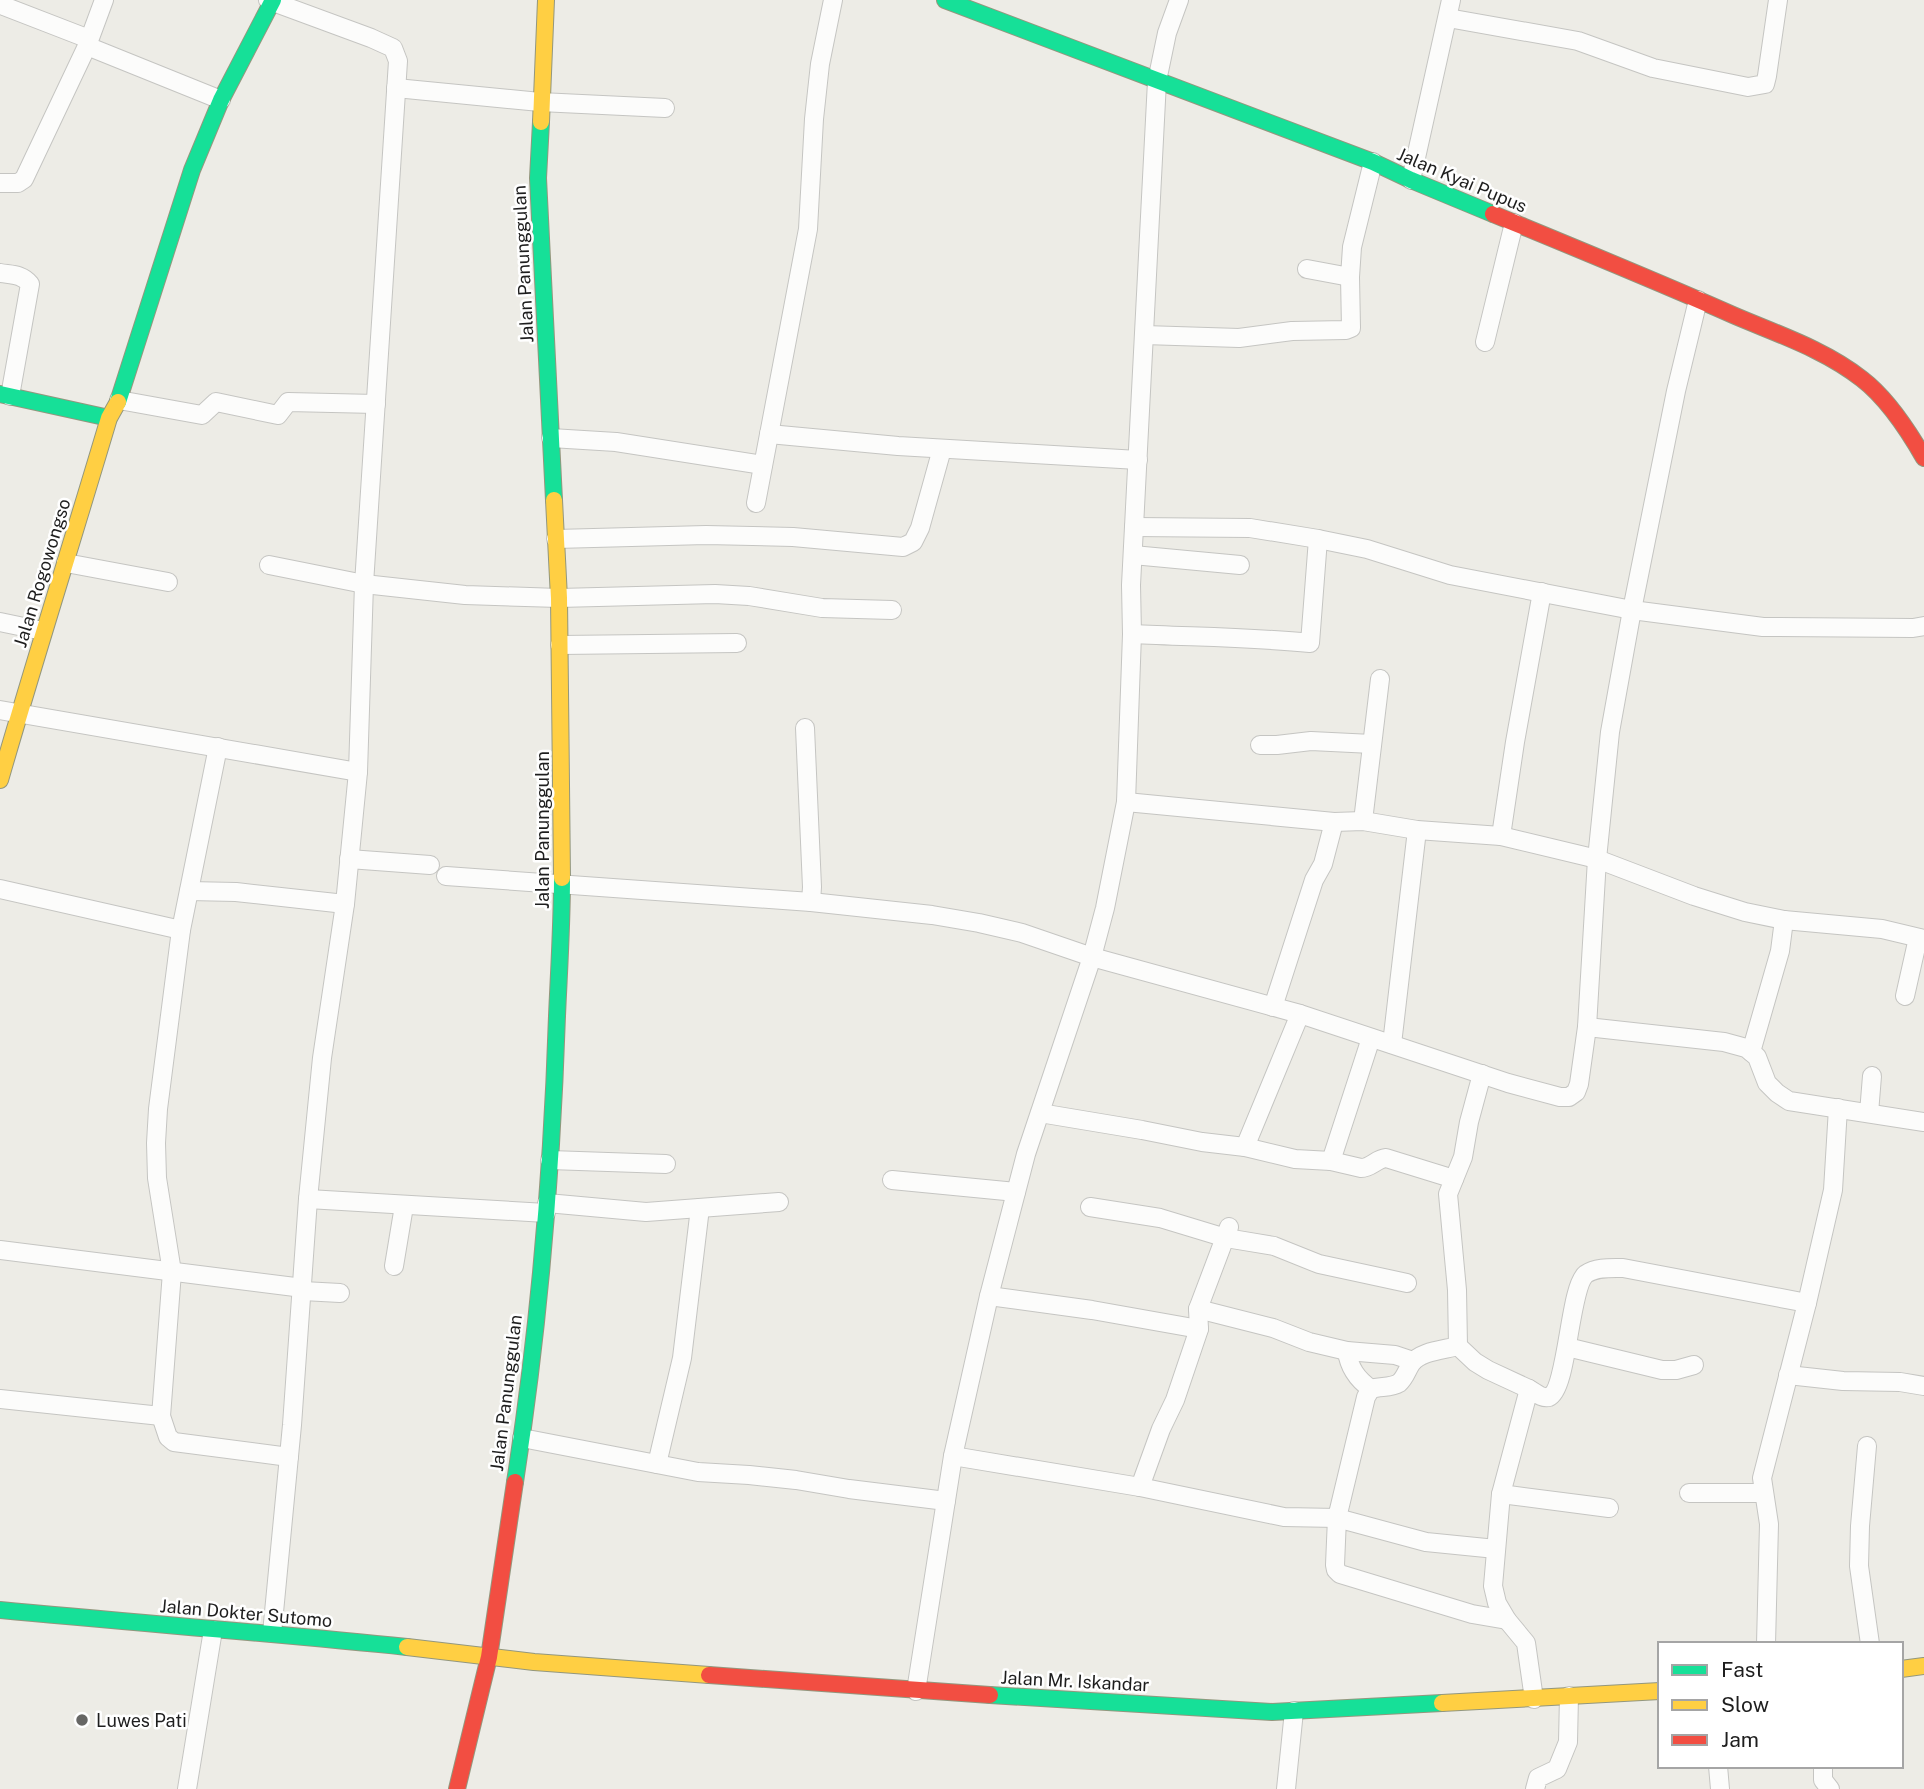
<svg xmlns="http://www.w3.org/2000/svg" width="1924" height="1789" font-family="'Public Sans',sans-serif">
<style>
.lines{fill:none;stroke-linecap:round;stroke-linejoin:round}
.street-casing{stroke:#c5c5c2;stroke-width:20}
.fast-casing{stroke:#93977e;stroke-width:18}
.slow-casing{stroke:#93977e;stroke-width:18}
.jam-casing{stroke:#93977e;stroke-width:18}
.street{stroke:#fcfcfb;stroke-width:18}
.fast{stroke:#16e098;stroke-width:16}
.slow{stroke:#ffcf43;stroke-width:16}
.jam{stroke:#f24e42;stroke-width:16}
.poi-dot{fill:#666664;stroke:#fff;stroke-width:2.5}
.labels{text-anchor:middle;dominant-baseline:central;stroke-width:5;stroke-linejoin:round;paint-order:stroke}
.street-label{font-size:18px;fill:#1e1e1e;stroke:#fff}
.poi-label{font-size:18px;fill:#1e1e1e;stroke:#fff;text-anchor:start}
</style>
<rect width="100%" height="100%" fill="#edece6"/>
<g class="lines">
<defs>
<g id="street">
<polyline points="104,0 87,46 221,100"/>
<polyline points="268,0 371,38 393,48 398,61 364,584 358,772 345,904 322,1058 308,1199 292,1425 272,1633"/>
<polyline points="1,5 89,39"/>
<polyline points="1448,18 1578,41 1653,68 1748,87 1765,84 1767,76 1778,0"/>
<polyline points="396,88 540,102 665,108"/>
<polyline points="1411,180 1451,0"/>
<polyline points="0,183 18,183 24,179 87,46"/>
<polyline points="1307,269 1350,277 1352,247 1373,162"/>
<path d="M0 273C12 275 22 274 30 284L10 396"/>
<polyline points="1144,335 1239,338 1292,331 1346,330 1351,328 1350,277"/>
<polyline points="1485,342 1514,223"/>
<polyline points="119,400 202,415 216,402 278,415 288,402 376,404"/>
<polyline points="769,434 898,446 1138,460"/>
<polyline points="551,438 616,442 763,465"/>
<polyline points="756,503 808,229 814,119 820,64 833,0"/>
<polyline points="1134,527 1250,528 1318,539 1367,549 1450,575 1632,610 1763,627 1913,628 1924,626"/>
<polyline points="556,539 706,535 793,537 903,547 913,542 920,528 942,449"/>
<polyline points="1133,555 1240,565"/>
<polyline points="66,563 168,582"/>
<polyline points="269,565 364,584 465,595 559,598 715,594 749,596 822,608 892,610"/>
<polyline points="0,622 43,631"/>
<path d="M1132 634C1192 637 1251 637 1310 643L1318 539"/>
<polyline points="560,645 737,643"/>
<polyline points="0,710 358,772"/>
<polyline points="805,728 812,887 811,902"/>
<polyline points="1260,745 1277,745 1311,741 1372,744"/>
<polyline points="218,747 181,930 158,1109 156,1143 157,1178 172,1272 161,1416 168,1437 174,1442 289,1457"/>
<polyline points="1126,802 1334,822 1363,821 1417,830 1501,836 1597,859 1694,896 1745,912 1784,920 1882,929 1924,939"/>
<polyline points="1363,821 1380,679"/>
<polyline points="1501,836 1515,742 1542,592"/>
<polyline points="349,859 430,865"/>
<polyline points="446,876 811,902 932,915 979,923 1022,933 1092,957 1300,1014 1508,1083 1560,1097 1569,1097 1576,1092 1579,1084 1587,1027 1597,859 1610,732 1632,610 1676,391 1698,300"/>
<polyline points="0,889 181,930"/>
<polyline points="189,891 236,892 345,904"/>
<polyline points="1905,996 1918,938"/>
<polyline points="1273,1007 1314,880 1323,864 1334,822"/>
<polyline points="1587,1027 1724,1042 1746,1048 1751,1052 1757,1057 1767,1083 1777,1093 1789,1101 1924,1122"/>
<polyline points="1392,1044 1417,830"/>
<polyline points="1751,1052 1780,951 1784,920"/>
<polyline points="1482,1074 1469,1122 1463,1157 1448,1194 1457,1290 1458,1346 1475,1362 1488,1370 1529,1389"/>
<path d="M1040 1113 1142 1130 1202 1142 1245 1147 1295 1159 1331 1161 1361 1168C1371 1168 1376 1159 1386 1158L1454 1179"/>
<polyline points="1869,1113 1872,1076"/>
<polyline points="1245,1147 1300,1014"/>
<polyline points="550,1160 666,1164"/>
<polyline points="1331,1161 1371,1038"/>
<polyline points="892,1180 1016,1192"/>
<polyline points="308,1199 546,1213"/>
<polyline points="547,1203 646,1212 779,1202"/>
<polyline points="1090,1207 1160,1218 1226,1238 1274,1246 1319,1264 1407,1283"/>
<polyline points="0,1250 303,1288"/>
<polyline points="394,1266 404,1206"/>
<polyline points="303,1291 340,1293"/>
<polyline points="989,1296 1092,1310 1199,1329"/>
<polyline points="1198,1309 1273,1328 1309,1342 1347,1351 1395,1355 1413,1361"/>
<polyline points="1567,1347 1662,1370 1676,1370 1694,1365"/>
<path d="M1347 1351C1349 1368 1357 1379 1371 1389"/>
<polyline points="1788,1375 1843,1381 1900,1382 1924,1386"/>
<polyline points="0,1399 161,1416"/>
<polyline points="522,1438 698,1472 749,1475 796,1480 849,1489 946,1501"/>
<polyline points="1867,1446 1860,1526 1859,1566 1870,1644"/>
<path d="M953 1456 1140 1487 1284 1517 1337 1518 1366 1397 1371 1389C1380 1386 1391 1388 1399 1383 1405 1378 1407 1370 1411 1364 1420 1351 1444 1350 1458 1346"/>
<polyline points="657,1464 682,1358 700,1208"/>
<polyline points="1140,1487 1161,1429 1175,1400 1199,1329 1198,1309 1229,1227"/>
<polyline points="1689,1493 1763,1493"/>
<polyline points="1501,1494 1609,1508"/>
<polyline points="1496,1549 1426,1542 1337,1518 1335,1565 1336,1570 1340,1574 1472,1614 1507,1620"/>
<polyline points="1766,1644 1769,1524 1762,1478 1807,1303 1833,1190 1838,1108"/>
<polyline points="916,1691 953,1456 989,1296 1026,1154 1092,957 1105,908 1126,802 1132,634 1131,585 1157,81 1167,33 1179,0"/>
<path d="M1534 1699 1526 1643 1507 1620 1497 1603 1493 1586 1501 1494 1529 1389C1535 1392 1542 1399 1549 1397 1568 1389 1569 1287 1586 1274 1596 1267 1611 1268 1623 1268L1807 1303"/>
<polyline points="1718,1766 1720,1789"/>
<polyline points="1823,1766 1823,1780 1830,1789"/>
<polyline points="187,1789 213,1630"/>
<polyline points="1286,1789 1294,1711"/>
<polyline points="1535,1789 1538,1778 1557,1769 1568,1742 1569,1696"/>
</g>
<g id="fast">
<polyline points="945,0 1373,162 1411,180 1493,214"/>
<polyline points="541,122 538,178 554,500"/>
<polyline points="0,394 109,418"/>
<polyline points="118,402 192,170 221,100 273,0"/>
<path d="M515 1482C539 1328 552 1171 557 1016 559 970 562 924 562 878"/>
<path d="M0 1610C136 1623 272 1633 407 1647"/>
<polyline points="990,1695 1272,1712 1442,1703"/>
</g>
<g id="slow">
<polyline points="541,122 546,0"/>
<polyline points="554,500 559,598 562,878"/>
<path d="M0 780C35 659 73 539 109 418L118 402"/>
<polyline points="407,1647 534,1662 709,1675"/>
<polyline points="1901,1669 1924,1666"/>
<polyline points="1442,1703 1660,1691"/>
</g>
<g id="jam">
<path d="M1493 214C1573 247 1654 280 1733 315 1777 334 1824 349 1862 379 1888 399 1908 430 1924 458"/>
<polyline points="709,1675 990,1695"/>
<polyline points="457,1789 489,1657 515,1482"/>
</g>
</defs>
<use href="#street" class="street-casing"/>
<use href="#fast" class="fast-casing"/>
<use href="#slow" class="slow-casing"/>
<use href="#jam" class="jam-casing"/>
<use href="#street" class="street"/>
<use href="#fast" class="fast"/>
<use href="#slow" class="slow"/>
<use href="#jam" class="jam"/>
</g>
<circle class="poi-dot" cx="82" cy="1720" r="7"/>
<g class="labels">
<g class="street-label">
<text transform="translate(1462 180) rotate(23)">Jalan Kyai Pupus</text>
<text transform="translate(523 264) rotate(-93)">Jalan Panunggulan</text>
<text transform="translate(42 573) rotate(-73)">Jalan Rogowongso</text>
<text transform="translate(542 830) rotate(-90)">Jalan Panunggulan</text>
<text transform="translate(506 1393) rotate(-83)">Jalan Panunggulan</text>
<text transform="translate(246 1613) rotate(5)">Jalan Dokter Sutomo</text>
<text transform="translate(1075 1681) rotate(3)">Jalan Mr. Iskandar</text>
</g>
<g class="poi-label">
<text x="96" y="1720">Luwes Pati</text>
</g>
</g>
<rect x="1658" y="1642" width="245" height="126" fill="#ffffff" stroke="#a5a5a5" stroke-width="2"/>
<rect x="1672" y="1665" width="35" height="10" fill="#16e098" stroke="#a5a5a5" stroke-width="2"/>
<text x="1721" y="1677" font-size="21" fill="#1e1e1e">Fast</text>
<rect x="1672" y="1700" width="35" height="10" fill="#ffcf43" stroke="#a5a5a5" stroke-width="2"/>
<text x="1721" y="1712" font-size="21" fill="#1e1e1e">Slow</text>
<rect x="1672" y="1735" width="35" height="10" fill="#f24e42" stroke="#a5a5a5" stroke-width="2"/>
<text x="1721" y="1747" font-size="21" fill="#1e1e1e">Jam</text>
</svg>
